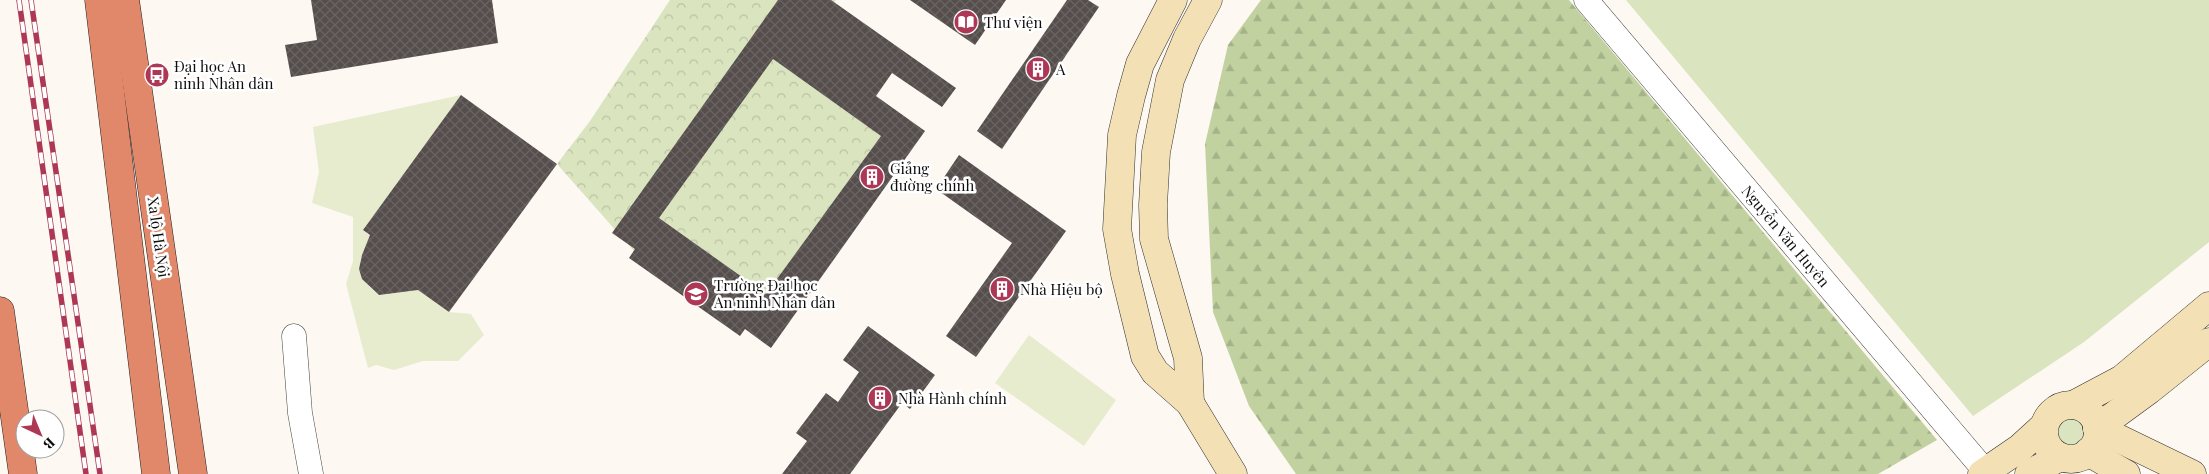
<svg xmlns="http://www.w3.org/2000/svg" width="2209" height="474" font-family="'Playfair Display',serif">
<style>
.grass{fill:#dae4bf}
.forest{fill:url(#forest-firs)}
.park{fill:url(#park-crowns)}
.pitch{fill:#e8eccf}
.building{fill:url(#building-cross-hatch);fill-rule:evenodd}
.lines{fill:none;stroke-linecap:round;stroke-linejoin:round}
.street-casing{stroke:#414141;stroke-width:25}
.secondary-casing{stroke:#303030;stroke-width:29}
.highway-casing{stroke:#1f1f1f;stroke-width:29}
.street{stroke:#fff;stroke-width:24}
.secondary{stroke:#f4e0b5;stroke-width:28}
.highway{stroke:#e1886b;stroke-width:28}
.rail-casing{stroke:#ac3856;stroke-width:5.5}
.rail{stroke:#fff;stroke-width:4;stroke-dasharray:11;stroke-linecap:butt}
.labels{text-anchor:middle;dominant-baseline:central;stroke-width:5;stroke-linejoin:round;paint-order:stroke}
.poi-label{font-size:15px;fill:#0e0e0e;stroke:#fff;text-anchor:start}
.street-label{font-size:15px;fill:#0e0e0e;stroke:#fff}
</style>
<defs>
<pattern id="forest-firs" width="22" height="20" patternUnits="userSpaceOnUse" patternTransform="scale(1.25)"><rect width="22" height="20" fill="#c1d2a0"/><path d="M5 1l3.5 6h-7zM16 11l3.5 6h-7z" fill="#a5b389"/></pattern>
<pattern id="park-crowns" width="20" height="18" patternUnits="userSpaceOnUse" patternTransform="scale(1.25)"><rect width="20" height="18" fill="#dae4bf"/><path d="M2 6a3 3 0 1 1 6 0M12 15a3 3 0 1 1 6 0" fill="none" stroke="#bac2a3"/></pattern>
<pattern id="building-cross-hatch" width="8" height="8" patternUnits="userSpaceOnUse" patternTransform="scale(1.25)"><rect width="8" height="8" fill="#554e4c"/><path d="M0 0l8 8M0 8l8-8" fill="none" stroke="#696361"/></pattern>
</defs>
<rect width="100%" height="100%" fill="#fdf8f1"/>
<g class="grass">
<polygon points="1626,0 2209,0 2209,242 2084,342 1973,416"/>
<circle cx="2070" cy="432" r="21"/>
</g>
<polygon class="forest" points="1261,0 1569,0 1937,440 1878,474 1296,474 1249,406 1213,312 1205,144 1228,45"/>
<polygon class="park" points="670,0 836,0 816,24 773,59 881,136 766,294 663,221 641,259 557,164 590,121"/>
<g class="pitch">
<path d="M461 95 363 230 372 237C355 261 355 277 379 295L418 290 449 312 471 314 484 335 458 361H423L394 370 376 365 368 368 346 284 353 261V217L312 203 319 172 313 127Z"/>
<polygon points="1029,335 1116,400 1084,446 995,383"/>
</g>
<g class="building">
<polygon points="311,0 492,0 498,43 291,77 285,45 317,40"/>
<path d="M778 0H831L956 88 942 107 892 73 876 96 925 131 771 348 745 329 740 336 629 258 635 249 612 233ZM773 59 881 136 766 294 659 218Z"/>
<polygon points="910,0 1006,0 975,45"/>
<polygon points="1067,0 1088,0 1099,7 1002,149 977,131"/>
<polygon points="461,95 557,164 449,312 418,290 379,295 362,279 359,269 362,255 370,235 363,230"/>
<polygon points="959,155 1066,231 976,357 946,336 1012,243 936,189"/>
<polygon points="868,326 935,375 910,409 902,403 850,474 782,474 807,441 796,433 826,393 838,402 859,372 843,360"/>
</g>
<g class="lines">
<defs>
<g id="street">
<polyline points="1586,0 1986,472"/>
<polyline points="294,336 300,413 311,474"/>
</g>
<g id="secondary">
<polyline points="1173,0 1140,64 1131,96 1122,135 1117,229 1125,274 1145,356 1155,372 1190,403 1233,474"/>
<polyline points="1190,403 1188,358 1154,239 1153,205 1156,152 1170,80 1187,39 1208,0"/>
<polyline points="2073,405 2122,379 2209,306"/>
<circle cx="2071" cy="432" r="27"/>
<polyline points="2097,428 2149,390 2209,342"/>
<polyline points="2097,428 2192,474"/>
<polyline points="2088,452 2126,474"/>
<polyline points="1982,474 2020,448 2044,426"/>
<polyline points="2029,474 2060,457"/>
</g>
<g id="highway">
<polyline points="99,0 156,474"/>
<polyline points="125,0 193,474"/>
<polyline points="0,311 23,474"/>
</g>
</defs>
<use href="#street" class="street-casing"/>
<use href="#secondary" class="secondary-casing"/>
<use href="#highway" class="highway-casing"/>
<use href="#street" class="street"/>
<use href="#secondary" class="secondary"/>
<use href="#highway" class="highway"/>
<defs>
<g id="rail">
<polyline points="19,0 86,474"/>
<polyline points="31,0 100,474"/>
</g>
</defs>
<use href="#rail" class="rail-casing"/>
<use href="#rail" class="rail"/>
</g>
<defs>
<symbol id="library-disc" viewBox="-11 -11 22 22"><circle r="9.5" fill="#ac3856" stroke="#fff"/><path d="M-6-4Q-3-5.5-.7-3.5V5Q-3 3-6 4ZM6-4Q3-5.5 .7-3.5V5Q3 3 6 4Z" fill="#fff"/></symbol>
<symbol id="building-disc" viewBox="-11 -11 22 22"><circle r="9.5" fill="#ac3856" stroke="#fff"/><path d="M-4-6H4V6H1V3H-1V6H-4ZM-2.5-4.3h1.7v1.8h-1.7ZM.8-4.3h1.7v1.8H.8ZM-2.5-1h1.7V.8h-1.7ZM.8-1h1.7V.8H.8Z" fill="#fff"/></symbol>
<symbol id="bus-disc" viewBox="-11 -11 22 22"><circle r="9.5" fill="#ac3856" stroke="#fff"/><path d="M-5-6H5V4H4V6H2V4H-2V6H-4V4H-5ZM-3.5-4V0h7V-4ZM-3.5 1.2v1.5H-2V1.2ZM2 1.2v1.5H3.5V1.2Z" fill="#fff"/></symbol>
<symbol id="university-disc" viewBox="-11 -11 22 22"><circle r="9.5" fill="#ac3856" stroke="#fff"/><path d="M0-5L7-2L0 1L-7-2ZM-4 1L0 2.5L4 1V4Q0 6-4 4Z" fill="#fff"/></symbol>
</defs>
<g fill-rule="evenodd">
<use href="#library-disc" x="952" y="8" width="28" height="28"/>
<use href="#building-disc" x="1024" y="55" width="28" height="28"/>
<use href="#bus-disc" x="143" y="61" width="28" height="28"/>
<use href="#building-disc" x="858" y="163" width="28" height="28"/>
<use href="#building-disc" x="988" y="275" width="28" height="28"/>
<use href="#university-disc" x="682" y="280" width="28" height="28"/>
<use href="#building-disc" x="866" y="384" width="28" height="28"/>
</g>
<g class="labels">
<g class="poi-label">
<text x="984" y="22">Thư viện</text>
<text x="174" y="66">Đại học An<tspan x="174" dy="17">ninh Nhân dân</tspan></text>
<text x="1056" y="69">A</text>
<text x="890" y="168">Giảng<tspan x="890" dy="17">đường chính</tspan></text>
<text x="714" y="285">Trường Đại học<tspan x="714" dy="17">An ninh Nhân dân</tspan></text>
<text x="1020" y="289">Nhà Hiệu bộ</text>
<text x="898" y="398">Nhà Hành chính</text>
</g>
<g class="street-label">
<text transform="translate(1786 236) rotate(50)">Nguyễn Văn Huyên</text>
<text transform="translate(159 237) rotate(82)">Xa lộ Hà Nội</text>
</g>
</g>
<g transform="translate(40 434) rotate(136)"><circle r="24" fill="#ffffff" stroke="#9f9f9f"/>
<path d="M0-4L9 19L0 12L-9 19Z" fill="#ac3856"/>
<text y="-8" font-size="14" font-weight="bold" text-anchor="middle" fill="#0e0e0e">B</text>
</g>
</svg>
